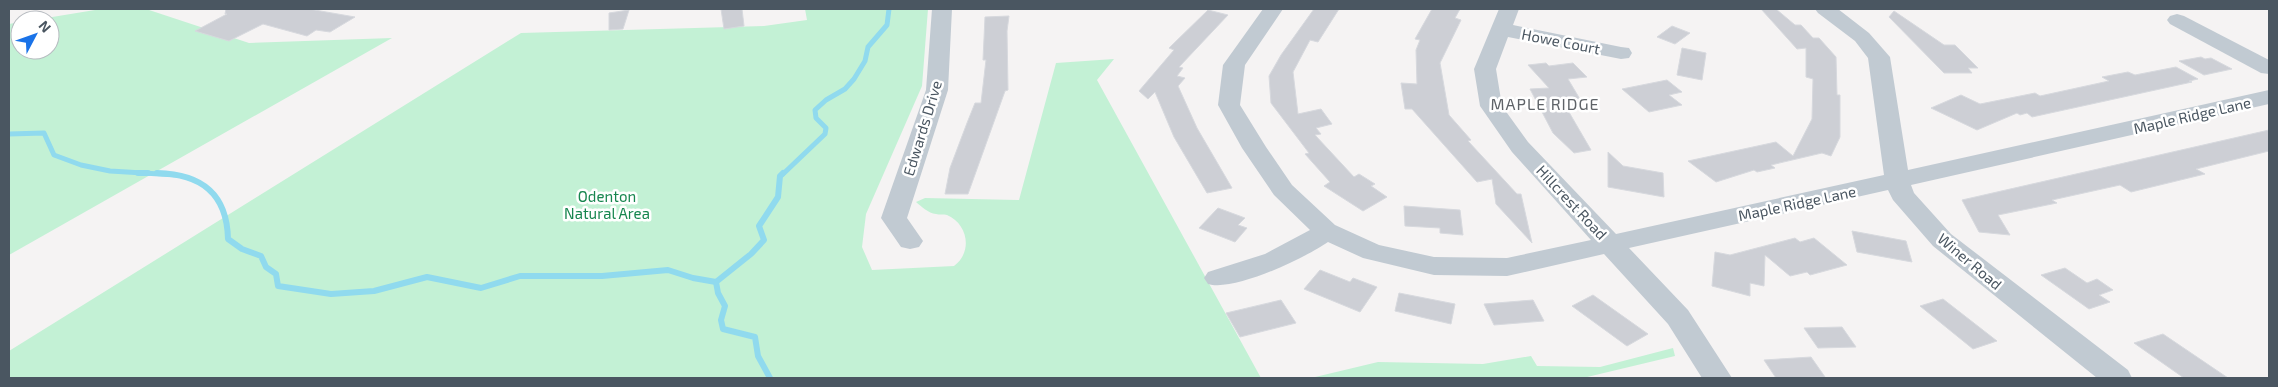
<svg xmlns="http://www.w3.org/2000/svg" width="2278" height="387" font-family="'Exo 2',sans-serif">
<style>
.green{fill:#c3f1d5}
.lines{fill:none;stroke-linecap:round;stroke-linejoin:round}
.stream-far1{stroke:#90daee;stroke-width:5}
.stream{stroke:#90daee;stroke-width:6}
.building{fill:#cdcfd5;stroke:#d7d9de}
.minor{fill:#c1cad2;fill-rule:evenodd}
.labels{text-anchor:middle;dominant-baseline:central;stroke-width:5;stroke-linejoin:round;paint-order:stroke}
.street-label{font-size:15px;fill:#4a5661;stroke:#fff}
.park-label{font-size:15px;fill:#17864f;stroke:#fff}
.neighbourhood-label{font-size:16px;letter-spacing:1px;fill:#5f6368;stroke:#fff}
</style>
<rect width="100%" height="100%" fill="#f5f3f3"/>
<g class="green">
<polygon points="101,9 146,9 249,43 392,38 9,255 9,24 20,22 20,50 50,50 50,20 34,20"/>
<path d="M805 9H928L922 86 866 214 862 247 872 270 954 266C973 252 968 224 947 215 944 214 939 215 936 214 928 213 922 207 916 202L925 198 1019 200 1056 63 1114 59 1097 80 1261 378H9V351L521 33 764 26 807 20Z"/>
<polygon points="1673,348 1675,356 1583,378 1311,378 1378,362 1483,364 1531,356 1537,366 1600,367"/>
</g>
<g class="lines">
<g class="stream-far1">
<polyline points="9,134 44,133 54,155 81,165 110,171 176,175"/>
<polyline points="782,175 825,134 826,128 816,118 815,110 826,100 845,89 854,79 865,61 868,47 887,25 889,9"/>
</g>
<g class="stream">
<polyline points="138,173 148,173"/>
<path d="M157 173C201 174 227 193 228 239L242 249 261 256 266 267 276 274 278 286 331 294 374 291 427 277 481 288 520 276H602L668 270 693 278 716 282"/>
<polyline points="770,378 758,356 755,337 723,329 721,320 725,306 718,293 716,282 751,254 764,240 759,226 778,197 780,176 783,173"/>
</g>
</g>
<g class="building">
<polygon points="226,9 309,9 355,17 330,32 316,30 307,36 263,24 229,41 195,31 227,14 225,14"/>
<polygon points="721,9 742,9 744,26 724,29"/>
<polygon points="1314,9 1339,9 1318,42 1310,40 1293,72 1298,114 1321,109 1332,124 1316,128 1321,134 1315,135 1354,177 1359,174 1375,184 1371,186 1387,197 1363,211 1324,186 1330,182 1305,154 1309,153 1271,103 1269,76 1281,55"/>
<polygon points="1432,9 1460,9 1455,18 1461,20 1440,63 1449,115 1471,140 1468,141 1517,194 1521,194 1532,243 1496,204 1492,179 1477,182 1412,109 1405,109 1401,83 1417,84 1416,50 1420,40 1415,39"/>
<polygon points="1761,9 1776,9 1795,25 1801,25 1813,38 1819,38 1836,57 1837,95 1840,95 1840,137 1831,156 1822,153 1771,165 1775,168 1757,172 1754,170 1716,182 1688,161 1776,142 1793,156 1812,119 1813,79 1806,77 1806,48 1797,49"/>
<polygon points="629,10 623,29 609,30 609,13"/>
<polygon points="1208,10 1228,15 1179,67 1183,68 1177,76 1185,78 1178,86 1197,128 1232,188 1207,193 1174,137 1155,92 1148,99 1139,91 1174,50 1169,48"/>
<polygon points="1894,11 1944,45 1955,45 1978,68 1968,68 1972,73 1944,73 1889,17"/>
<polygon points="1009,16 1007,31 1008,90 1005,91 968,194 945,194 950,168 967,123 975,103 981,103 986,60 983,60 985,17"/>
<polygon points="1672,26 1690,33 1675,44 1657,37"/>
<polygon points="1682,48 1706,53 1702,80 1677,75"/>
<polygon points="2201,57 2205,59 2211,58 2232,69 2204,75 2179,61"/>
<polygon points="1546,63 1549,66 1573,63 1587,77 1568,79 1584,106 1566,107 1591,150 1574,153 1553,133 1530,89 1549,88 1528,65"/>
<polygon points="2176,67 2198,79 2189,81 2192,82 2032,117 2027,113 2020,115 2017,113 1977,130 1931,108 1961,95 1980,104 2035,93 2040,96 2109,81 2102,77 2128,72 2135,75"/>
<polygon points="1667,80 1682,92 1669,95 1682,105 1649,112 1622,89"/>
<polygon points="2269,130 2269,151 2196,169 2205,174 2131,192 2120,185 2052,200 2057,203 1998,215 2010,235 1979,232 1962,200"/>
<polygon points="1608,152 1623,166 1663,173 1664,197 1608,187"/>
<polygon points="1404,206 1460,210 1463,235 1440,233 1440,228 1405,226"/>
<polygon points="1218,208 1245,218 1238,225 1247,228 1235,242 1199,228"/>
<polygon points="1852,231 1906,241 1912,262 1857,252"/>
<polygon points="1795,238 1800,242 1814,238 1847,265 1810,275 1807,272 1790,276 1765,255 1764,286 1750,283 1750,296 1712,286 1715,252 1730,255"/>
<polygon points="2065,268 2087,283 2097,279 2113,290 2099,295 2110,302 2089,309 2041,275"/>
<polygon points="1320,270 1350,282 1353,278 1377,287 1360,312 1304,289"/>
<polygon points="1399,293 1455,304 1451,324 1395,311"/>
<polygon points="1593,295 1648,334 1627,346 1572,306"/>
<polygon points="1943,299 1997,341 1973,349 1920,306"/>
<polygon points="1281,300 1296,323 1240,337 1226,313"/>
<polygon points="1533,300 1544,321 1494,325 1484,304"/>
<polygon points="1842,327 1856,347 1818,348 1804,328"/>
<polygon points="2163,334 2228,378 2184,378 2134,343"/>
<polygon points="1811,357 1825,377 1776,378 1764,360"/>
</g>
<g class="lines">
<g class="minor">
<polygon points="932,9 952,9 948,90 907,218 923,241 919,247 910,249 901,247 881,218 926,90"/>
<path d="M1263 9H1283L1245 65 1240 105 1266 147 1292 185 1335 225 1379 245 1434 257 1507 258 1591 240 1512 152 1480 106 1474 69 1499 9H1519L1513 25 1621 47 1629 48 1632 53 1629 58 1621 59 1508 37 1496 69 1502 106 1528 142 1616 234 1884 175 1868 58 1855 41 1818 13 1815 9H1838L1869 33 1890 57 1908 170 2269 90V104L1911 185 1914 193 1951 234 2128 370 2132 378H2097L1933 246 1893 200 1888 190 1629 248 1688 310 1732 378H1702L1668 324 1604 254 1507 276 1434 275 1363 258 1328 242C1305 258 1234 292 1208 284L1204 278 1208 272 1265 254 1310 230 1274 195 1242 148 1218 105 1223 65Z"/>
<polygon points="2177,14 2184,16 2269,60 2269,74 2261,73 2170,24 2167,20 2170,16"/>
</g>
</g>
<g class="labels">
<g class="street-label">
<text transform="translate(1561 41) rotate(11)">Howe Court</text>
<text transform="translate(2192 115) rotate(-13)">Maple Ridge Lane</text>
<text transform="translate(922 128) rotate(-73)">Edwards Drive</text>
<text transform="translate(1572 202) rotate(47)">Hillcrest Road</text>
<text transform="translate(1797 203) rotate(-12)">Maple Ridge Lane</text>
<text transform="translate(1970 261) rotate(40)">Winer Road</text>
</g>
<g class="park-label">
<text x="607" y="196">Odenton<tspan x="607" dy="17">Natural Area</tspan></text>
</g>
<g class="neighbourhood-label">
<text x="1545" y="103">MAPLE RIDGE</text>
</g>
</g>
<rect width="2278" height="387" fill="none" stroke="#4a5661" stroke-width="20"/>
<g transform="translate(35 35) rotate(49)"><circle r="24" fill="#ffffff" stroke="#b7bbc0"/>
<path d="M0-4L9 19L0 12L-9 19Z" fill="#1a73e8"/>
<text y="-8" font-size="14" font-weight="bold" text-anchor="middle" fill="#4a5661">N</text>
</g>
</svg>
